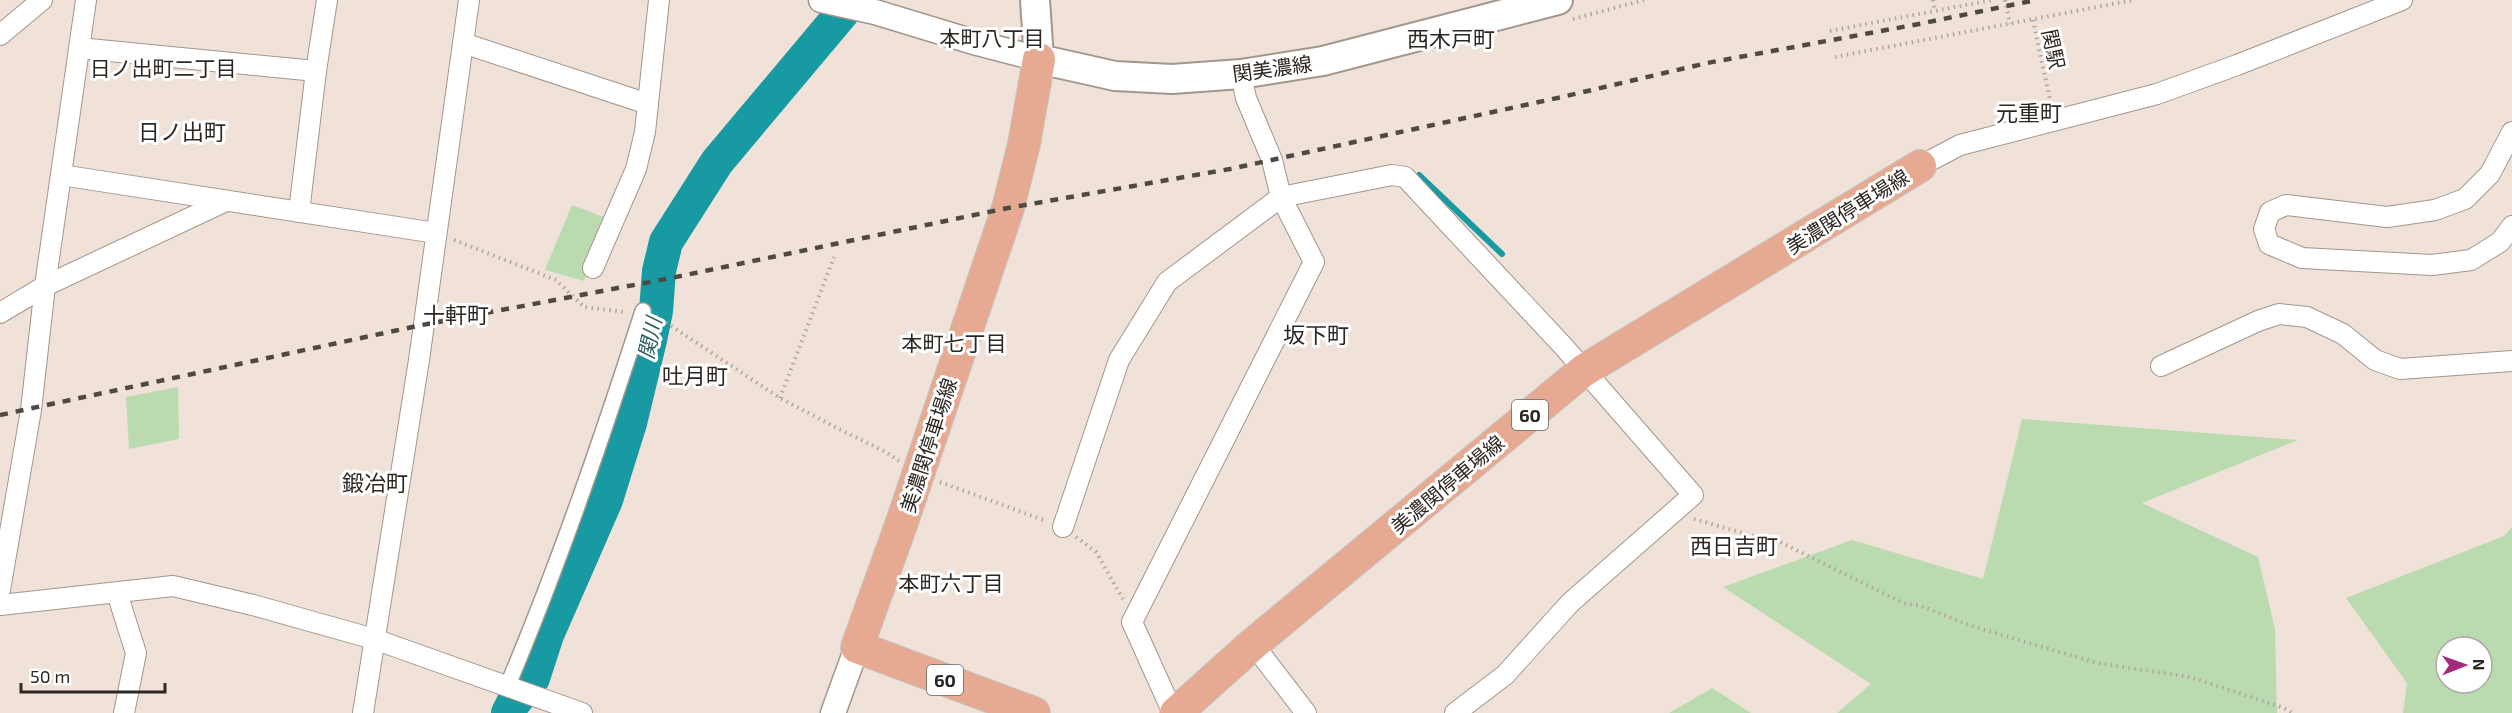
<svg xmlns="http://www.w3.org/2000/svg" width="2512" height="713" font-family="'Exo 2','Noto Sans JP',sans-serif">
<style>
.green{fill:#badbb0;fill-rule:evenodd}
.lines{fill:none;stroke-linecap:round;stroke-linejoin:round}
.stream{stroke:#189aa3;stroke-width:6}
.river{stroke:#189aa3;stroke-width:34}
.pedestrian-casing{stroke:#a3968c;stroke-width:18}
.minor-casing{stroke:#a3968c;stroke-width:22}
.tertiary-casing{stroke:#a3968c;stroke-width:27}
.secondary-casing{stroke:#a3968c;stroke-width:32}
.primary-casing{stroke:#c8c7c6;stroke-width:34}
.path{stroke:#b0a59d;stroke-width:4;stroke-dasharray:1.5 4.5;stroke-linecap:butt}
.pedestrian{stroke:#fff;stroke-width:15}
.minor{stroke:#fff;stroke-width:20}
.tertiary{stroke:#fff;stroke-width:24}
.secondary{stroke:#fff;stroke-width:28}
.primary{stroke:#e6a991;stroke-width:32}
.rail{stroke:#4f4944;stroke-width:4.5;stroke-dasharray:8 8;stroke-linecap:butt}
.labels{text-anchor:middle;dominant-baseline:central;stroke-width:6;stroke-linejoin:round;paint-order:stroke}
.shield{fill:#fff;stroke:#6b6865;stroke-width:1.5}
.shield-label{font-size:18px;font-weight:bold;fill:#2c2723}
.street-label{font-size:20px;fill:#2c2723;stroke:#fff}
.neighbourhood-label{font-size:21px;fill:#2c2723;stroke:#fff}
.water-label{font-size:21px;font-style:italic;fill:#2b5c60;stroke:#fff}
.quarter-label{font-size:22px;fill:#2c2723;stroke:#fff}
</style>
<rect width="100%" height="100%" fill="#f0e2d8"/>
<g class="green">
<polygon points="572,205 609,219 584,281 545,270"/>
<polygon points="178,387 179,439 129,449 126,397"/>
<polygon points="2022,419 2298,440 2142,503 2258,557 2275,629 2277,713 1837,713 1871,684 1723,587 1852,540 1983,579"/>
<path d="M2512 527V713H2403L2407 683 2346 598 2504 536ZM2446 647H2482V683H2446Z"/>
<polygon points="1712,688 1751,713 1669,713"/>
</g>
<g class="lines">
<polyline class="stream" points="1419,175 1502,254"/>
<polyline class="river" points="508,713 512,705 533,678 547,635 606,500 630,423 650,340 656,311 659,271 666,242 717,162 853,0"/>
<defs>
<path id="pedestrian" d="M507 687C559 564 602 438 643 311"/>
<g id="minor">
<polyline points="0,35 42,0"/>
<polyline points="463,43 648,104"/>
<polyline points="79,48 316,71"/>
<polyline points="2512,132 2490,174 2465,199 2435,210 2387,217 2286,205 2270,212 2264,229 2269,244 2302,258 2432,265 2471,260 2500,242 2512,226"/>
<polyline points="1920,166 1960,145 2157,94 2237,65 2402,0"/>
<polyline points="61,175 436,233"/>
<polyline points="299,212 316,71 327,0"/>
<polyline points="593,268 636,169 645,132 659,0"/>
<polyline points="0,313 45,286 226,201"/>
<polyline points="2161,366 2258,321 2279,314 2307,317 2343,334 2375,360 2400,369 2512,361"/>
<polyline points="1063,527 1119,360 1167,282 1281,197 1392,175 1405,177 1564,347 1693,495 1570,603 1505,675 1455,713"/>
<polyline points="0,590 31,410 45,286 86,0"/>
<polyline points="117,593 136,653 124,713"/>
<polyline points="0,605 173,586 253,605 374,639 582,713"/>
<polyline points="1253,644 1306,713"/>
<polyline points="363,713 419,360 469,0"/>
<polyline points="1173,713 1132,622 1314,262 1281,197 1272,160 1246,98 1241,74"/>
</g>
<g id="tertiary">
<polyline points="821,0 875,12 977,43 1039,59"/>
<polyline points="833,713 857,647"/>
</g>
<polyline id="secondary" points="1035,0 1039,59 1115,76 1172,79 1241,74 1323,61 1558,0"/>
<g id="primary">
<polyline points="1034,713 857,647 902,522 1008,208 1024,144 1039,59"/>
<polyline points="1176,713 1253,644 1583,371 1920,166"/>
</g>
</defs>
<use href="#pedestrian" class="pedestrian-casing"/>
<use href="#minor" class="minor-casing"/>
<use href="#tertiary" class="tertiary-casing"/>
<use href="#secondary" class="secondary-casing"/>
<use href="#primary" class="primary-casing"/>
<g class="path">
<polyline points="1933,0 1935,11"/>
<polyline points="2005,0 2010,24"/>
<polyline points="1573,19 1644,0"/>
<polyline points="2033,20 2051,104"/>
<polyline points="1830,31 1992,0"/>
<polyline points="1835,57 2133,0"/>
<polyline points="454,240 556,280 584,307 625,312"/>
<polyline points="656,316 780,398 839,429 886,452 899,461"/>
<polyline points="780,398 834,257"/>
<polyline points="940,482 1046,521"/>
<polyline points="1694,519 1757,537 1772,538 1903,603 1921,606 1975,627 2097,663 2190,677 2284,708 2292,713"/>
<polyline points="1076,537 1096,552 1123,599"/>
</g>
<use href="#pedestrian" class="pedestrian"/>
<use href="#minor" class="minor"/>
<use href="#tertiary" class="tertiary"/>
<use href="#secondary" class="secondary"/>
<use href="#primary" class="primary"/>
<polyline class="rail" points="0,415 422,325 671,278 1008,208 1230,169 1562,97 1707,63 1919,24 2036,0"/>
</g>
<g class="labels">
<g class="shield">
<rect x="1512" y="400" width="36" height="30" rx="4.5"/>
<rect x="927" y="665" width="36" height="30" rx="4.5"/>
</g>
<g class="shield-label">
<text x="1530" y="415">60</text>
<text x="945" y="680">60</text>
</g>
<g class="street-label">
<text transform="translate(2054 49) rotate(78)">関駅</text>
<text transform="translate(1272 68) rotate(-8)">関美濃線</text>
<text transform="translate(1847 211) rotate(-32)">美濃関停車場線</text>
<text transform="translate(928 445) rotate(-72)">美濃関停車場線</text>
<text transform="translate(1447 484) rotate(-40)">美濃関停車場線</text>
</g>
<g class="neighbourhood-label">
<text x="992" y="37">本町八丁目</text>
<text x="163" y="67">日ノ出町二丁目</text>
<text x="954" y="342">本町七丁目</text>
<text x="951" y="582">本町六丁目</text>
</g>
<g class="water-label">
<text transform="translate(649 338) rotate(-78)">関川</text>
</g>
<g class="quarter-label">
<text x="1451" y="38">西木戸町</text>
<text x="2029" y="112">元重町</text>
<text x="182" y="131">日ノ出町</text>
<text x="456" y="314">十軒町</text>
<text x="1316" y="334">坂下町</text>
<text x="695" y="375">吐月町</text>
<text x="375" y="482">鍛冶町</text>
<text x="1734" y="545">西日吉町</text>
</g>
</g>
<g transform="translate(2464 665) rotate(89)"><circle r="28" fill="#ffffff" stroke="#aba9a7" stroke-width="1.5"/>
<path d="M0-4.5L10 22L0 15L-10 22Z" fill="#a6297b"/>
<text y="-9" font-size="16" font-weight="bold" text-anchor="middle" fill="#2c2723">N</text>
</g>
<path d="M21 683v9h144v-9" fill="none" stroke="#2c2723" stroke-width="3"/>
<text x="30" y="683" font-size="18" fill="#2c2723" stroke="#ffffff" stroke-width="4.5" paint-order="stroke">50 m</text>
</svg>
